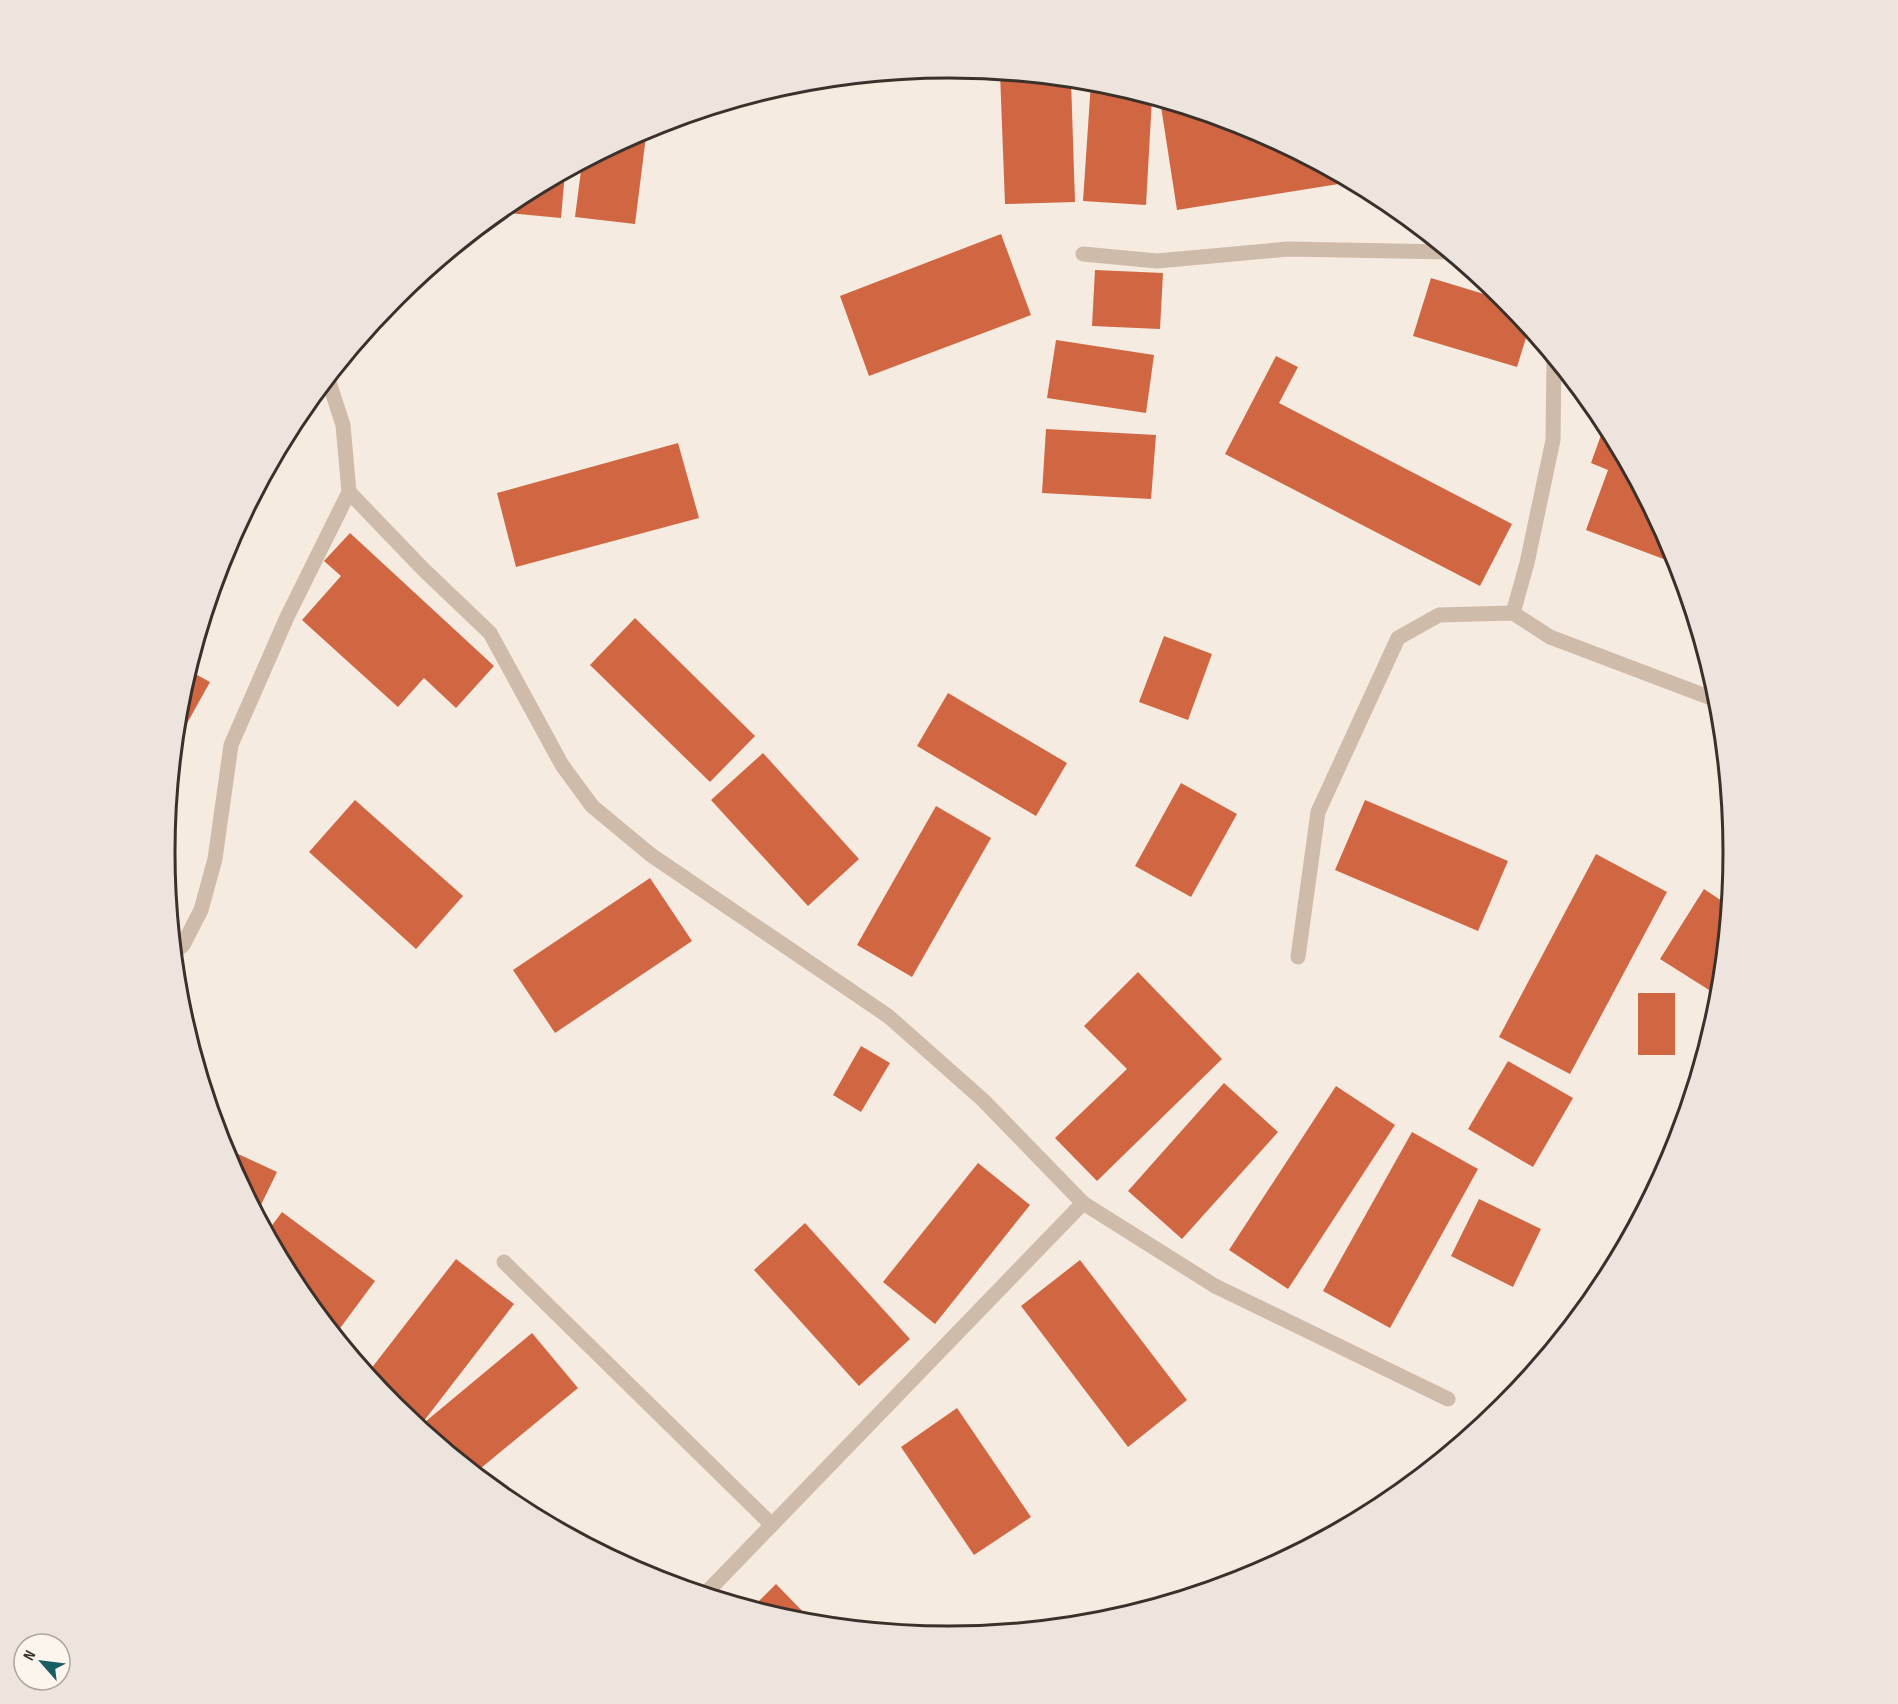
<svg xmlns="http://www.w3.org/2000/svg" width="1898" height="1704" font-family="'Sofia Sans Condensed',sans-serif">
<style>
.building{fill:#d16642}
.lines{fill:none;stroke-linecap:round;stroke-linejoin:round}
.minor{stroke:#cfbbaa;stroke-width:15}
.rim{fill:none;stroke:#3c302a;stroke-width:3}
</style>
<rect width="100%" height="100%" fill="#f5ebe0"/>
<g class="building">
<polygon points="1000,73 1071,80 1075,202 1005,204"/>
<polygon points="1091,82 1102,83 1152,98 1146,205 1083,201"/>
<polygon points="1160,100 1250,127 1351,182 1177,210"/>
<polygon points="647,128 635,224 575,217 582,163"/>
<polygon points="565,172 561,218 498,212 513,200"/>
<polygon points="1001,234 1031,315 869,376 840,296"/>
<polygon points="1095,270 1163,273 1160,329 1092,326"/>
<polygon points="1431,278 1507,301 1529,328 1517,367 1413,336"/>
<polygon points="1056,340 1154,355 1146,413 1047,398"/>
<polygon points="1276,356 1298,367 1279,403 1512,524 1480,586 1225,454"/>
<polygon points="1605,424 1674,552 1677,564 1586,530 1608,470 1591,463"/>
<polygon points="1046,429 1156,435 1151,499 1042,493"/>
<polygon points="678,443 699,518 516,567 497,493"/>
<polygon points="350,533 494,666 456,708 424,678 398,707 302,620 341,576 324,561"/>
<polygon points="635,618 755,736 710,782 590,665"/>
<polygon points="1164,636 1212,654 1188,720 1139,702"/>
<polygon points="188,670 210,682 175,745 180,699"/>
<polygon points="948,693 1067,763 1036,816 917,746"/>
<polygon points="763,753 859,859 808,906 711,800"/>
<polygon points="1181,783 1237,814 1191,897 1135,866"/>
<polygon points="355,800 463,896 416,949 309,852"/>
<polygon points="1365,800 1508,861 1478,931 1335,870"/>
<polygon points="936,806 991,838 912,977 857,945"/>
<polygon points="1596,854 1667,892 1570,1074 1499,1037"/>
<polygon points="650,878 692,941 555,1033 513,970"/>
<polygon points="1704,889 1728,905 1722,971 1709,990 1660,959"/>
<polygon points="1138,972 1222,1059 1097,1181 1055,1138 1127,1069 1084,1026"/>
<rect x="1638" y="993" width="37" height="62"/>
<polygon points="861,1046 890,1063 861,1112 833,1095"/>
<polygon points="1508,1061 1573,1098 1533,1167 1468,1129"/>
<polygon points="1224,1083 1278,1132 1182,1239 1128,1191"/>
<polygon points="1336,1086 1395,1125 1288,1289 1229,1250"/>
<polygon points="1412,1132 1478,1169 1390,1328 1323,1291"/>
<polygon points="223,1147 277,1172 257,1213 224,1152"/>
<polygon points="978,1163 1030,1205 935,1324 883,1282"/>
<polygon points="1479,1199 1541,1229 1513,1287 1451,1256"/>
<polygon points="282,1212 375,1281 335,1335 297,1288 267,1232"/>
<polygon points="805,1223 910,1339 859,1386 754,1270"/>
<polygon points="456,1259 514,1304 420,1426 392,1404 367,1374"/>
<polygon points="1080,1260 1187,1400 1128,1447 1021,1306"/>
<polygon points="532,1333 578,1388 475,1473 419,1427"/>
<polygon points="957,1408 1031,1517 974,1555 901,1447"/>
<polygon points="776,1584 811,1620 808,1623 796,1621 752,1608"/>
</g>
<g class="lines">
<g class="minor">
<polyline points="1083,254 1157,261 1288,249 1449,252"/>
<polyline points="349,492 423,569 490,633 562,765 592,806 651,855 888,1016 983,1100 1083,1203 1215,1286 1448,1399"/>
<polyline points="1513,613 1527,563 1553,440 1554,358"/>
<polyline points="174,952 183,945 201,910 215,859 231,745 287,617 349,492 343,425 328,379"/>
<polyline points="1298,957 1318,812 1398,638 1439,615 1513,613 1550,637 1719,701"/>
<polyline points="504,1262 772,1525"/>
<polyline points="705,1594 1083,1203"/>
</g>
</g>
<path d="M0 0H1898V1704H0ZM175 852a774 774 0 1 1 1548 0a774 774 0 1 1-1548 0Z" fill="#ede5dd" fill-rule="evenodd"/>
<path class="rim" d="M175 852a774 774 0 1 1 1548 0a774 774 0 1 1-1548 0Z"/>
<g transform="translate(42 1662) rotate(298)"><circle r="28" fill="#fcf5ed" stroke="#afa69f" stroke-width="1.5"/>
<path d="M0-4.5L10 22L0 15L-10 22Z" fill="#1a5d63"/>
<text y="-9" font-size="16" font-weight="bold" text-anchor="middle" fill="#3c302a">N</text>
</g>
</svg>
